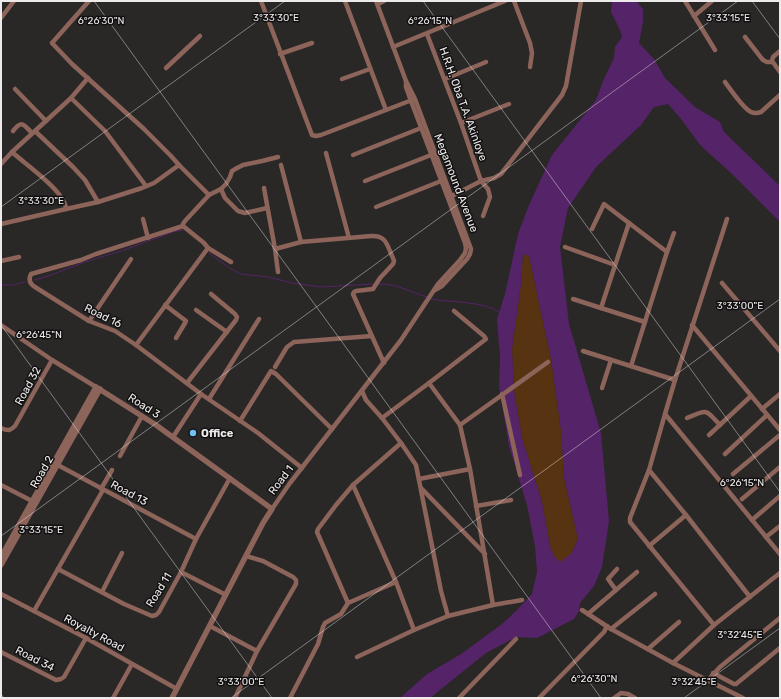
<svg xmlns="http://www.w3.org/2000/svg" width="781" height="699" font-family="Rubik,sans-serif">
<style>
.green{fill:#583311}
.water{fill:#552367;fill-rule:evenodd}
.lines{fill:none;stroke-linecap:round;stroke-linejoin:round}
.stream{stroke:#552367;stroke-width:1}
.minor{stroke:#8c645a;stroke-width:4.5}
.tertiary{stroke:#8c645a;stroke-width:5.5}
.ticks{fill:none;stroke:#eceaea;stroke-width:1;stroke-opacity:0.45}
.poi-dot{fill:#71c1f5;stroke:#121010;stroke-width:1.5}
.labels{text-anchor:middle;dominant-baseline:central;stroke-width:3;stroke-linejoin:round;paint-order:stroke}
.street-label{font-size:11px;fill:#eceaea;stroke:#121010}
.poi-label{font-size:11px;font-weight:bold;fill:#eceaea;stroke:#121010;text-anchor:start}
.ticks-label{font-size:10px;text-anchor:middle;fill:#eceaea;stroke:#121010;stroke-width:3;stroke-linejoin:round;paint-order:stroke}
</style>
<rect width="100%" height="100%" fill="#2a2727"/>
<polygon class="green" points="523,254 529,256 551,359 561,430 564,478 578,539 571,554 559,563 554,556 550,546 542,502 522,438 514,391 512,349 521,284"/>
<path class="water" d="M612 1H636L643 9V22L639 43 654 59 665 78 695 107 720 122 724 132 780 186V222L732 174 701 146 681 119 668 104 654 107 641 125 596 167 568 208 560 247 569 324 601 433 609 521 602 567 594 586 580 603 579 611 574 619 537 638 516 637 486 653 430 698H400L427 674 461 654 502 624 518 609 532 594 537 572 535 546 527 505 509 446 499 386 500 357 497 319 505 294 518 234 529 205 552 155 596 100 603 81 614 58 615 47 622 37 620 30 611 12ZM523 254 529 256 551 359 561 430 564 478 578 539 571 554 560 562 554 556 550 546 542 502 522 438 514 391 512 349 521 284Z"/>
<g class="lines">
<g class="stream">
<polyline points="647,1 648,2"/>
<polyline points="209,253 231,269 241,274 268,277 292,283 321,287 373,284"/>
<polyline points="35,280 51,275 82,263 124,250 173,232 183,230"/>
<path d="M378 284C396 283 410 292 427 297"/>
<polyline points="1,285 13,285 25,282"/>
<path d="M431 299 437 300C453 302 488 302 500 313"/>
</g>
<g class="minor">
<polyline points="89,1 52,43 72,64 144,129 171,156 179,165"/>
<polyline points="261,1 312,135 316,136 321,135 412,100"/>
<polyline points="345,1 386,110"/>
<polyline points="376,1 406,81 415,99 471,249 470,254 467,259 442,286 435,290"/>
<polyline points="514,1 530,43 532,53 530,67"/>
<polyline points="685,1 715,50"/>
<polyline points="378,4 384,1"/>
<polyline points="694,16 712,1"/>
<polyline points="1,18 14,1"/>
<polyline points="427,34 461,123 481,181 488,189 490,197 483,216"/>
<polyline points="745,37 763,60 767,62 772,62"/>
<polyline points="393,47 505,1"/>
<polyline points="780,51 773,57 772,61 780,72"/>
<polyline points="280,54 312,43"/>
<polyline points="166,68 200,36"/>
<polyline points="342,79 370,69"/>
<polyline points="445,79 486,62"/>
<path d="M725 82C730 89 744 109 751 112 755 114 758 113 761 112L780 95"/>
<polyline points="15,89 46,121"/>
<polyline points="71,98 88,78"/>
<polyline points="461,123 509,104"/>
<path d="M13 131C22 120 23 124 32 133"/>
<polyline points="35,131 73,167 85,180 98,202"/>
<path d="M12 152C25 164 65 191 66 209"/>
<polyline points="326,153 349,238"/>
<polyline points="353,155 421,128"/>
<polyline points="1,164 12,152 71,98 105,131 146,186"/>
<polyline points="281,165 301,242"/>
<polyline points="365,181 431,155"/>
<path d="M264 188 275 249 301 242 371 236C387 235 387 246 393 258L394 261 393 264 380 278 373 289 356 291 354 292 353 294 384 363"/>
<polyline points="221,189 225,198 238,211 245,213 267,208"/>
<polyline points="450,197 481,181 494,178 501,174 562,95 566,86 581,1"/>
<polyline points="376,207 441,181"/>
<polyline points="143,219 148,238"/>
<polyline points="727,219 675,380 665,414 780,554"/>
<polyline points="629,223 601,308 645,322"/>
<polyline points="1,224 66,209 98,202 142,188 154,183 179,165 209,195"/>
<path d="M183 226 96 254 81 260 31 274C28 280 30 284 35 287L89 321 115 331 136 345 201 394 258 433 302 468"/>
<polyline points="592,229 604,204 667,252 631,366"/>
<polyline points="565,247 615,265"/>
<polyline points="208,248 231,262"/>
<polyline points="275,249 278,272"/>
<polyline points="667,252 674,233"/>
<polyline points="1,261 19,257"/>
<polyline points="722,283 780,351"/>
<polyline points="573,299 601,308"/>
<polyline points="165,305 186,321 185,323 176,338"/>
<polyline points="196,310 227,332"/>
<polyline points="89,321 131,259"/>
<polyline points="1,325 52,360 96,387"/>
<polyline points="692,325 780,430"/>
<polyline points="136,345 208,248 204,243 183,226 183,224 185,221 209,195 221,189 226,184 230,177 232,171 237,168 243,165 262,161 278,157"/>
<polyline points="583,351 675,380"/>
<polyline points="275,367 287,347 294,342 372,336"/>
<polyline points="187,383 236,320 237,317 235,314 211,294"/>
<polyline points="429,383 486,339 484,336 454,311"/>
<polyline points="602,388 611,360"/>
<polyline points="362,391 366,400 382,418 401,443 416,465 441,591 448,616 493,605 522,600"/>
<polyline points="502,394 520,475"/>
<polyline points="209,399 259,319"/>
<polyline points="762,409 780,394"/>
<polyline points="665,414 649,470 630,518 630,522 714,625"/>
<polyline points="382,418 429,383 460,425 470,469 493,605"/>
<path d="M687 418C708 409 705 409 720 425"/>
<polyline points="240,421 271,371 276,374 332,429"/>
<polyline points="460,425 548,362"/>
<path d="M1 428C8 431 10 431 15 426L52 360"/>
<polyline points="709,435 751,396"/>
<polyline points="173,437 201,394"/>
<polyline points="725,454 767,415"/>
<polyline points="120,456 142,416"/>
<polyline points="54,463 196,539"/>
<polyline points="649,470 686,515 750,597"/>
<polyline points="733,474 780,435"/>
<polyline points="419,479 470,469"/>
<polyline points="1,485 34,502"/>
<polyline points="101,489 112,470"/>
<polyline points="422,489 485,554"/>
<polyline points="742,499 780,467"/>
<polyline points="476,506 511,500"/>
<polyline points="272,509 290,483 401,340 438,284 460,260 465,253 466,248 465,243 411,101 406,87 406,81"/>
<polyline points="752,520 780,496"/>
<polyline points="766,537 780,526"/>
<polyline points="649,546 686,515"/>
<polyline points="58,569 124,604 152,616 156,615 159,612 181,572 196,539 230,478"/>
<polyline points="181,572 226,595"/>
<polyline points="396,582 414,630"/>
<polyline points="616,590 608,579 617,569"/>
<polyline points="102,592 122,553"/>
<polyline points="1,594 86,638 177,689"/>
<polyline points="348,603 317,532 318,529 336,505 353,485"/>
<polyline points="582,610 611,629 673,663 743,698"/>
<polyline points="34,611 103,490"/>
<polyline points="588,614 637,572"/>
<polyline points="210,626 257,651"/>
<polyline points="611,629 655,594"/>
<polyline points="648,649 679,622"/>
<polyline points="1,652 56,680 61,679 64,677 86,638"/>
<polyline points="357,657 414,630 448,616"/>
<polyline points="673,663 714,625 780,573"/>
<polyline points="713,673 734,684 736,684 780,648"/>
<polyline points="708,680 720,667 780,618"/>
<polyline points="1,697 2,698"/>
<polyline points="113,698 132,664"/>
<polyline points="235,698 257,651 296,584 296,580 293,577 263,561 246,556"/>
<polyline points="290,698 318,644 323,627 325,623 341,614 348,603 396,582 353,485 401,443"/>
<polyline points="459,698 516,639"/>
<polyline points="539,698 604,632 607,626"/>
<polyline points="614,698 621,693 628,694 635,698"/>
</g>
<g class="tertiary">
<polyline points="1,557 96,387 156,425 272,509 263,523 172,698"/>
<polyline points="1,565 100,389"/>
</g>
</g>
<path class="ticks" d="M94 1 601 698M423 1 780 492M752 1 780 39M1 207 285 1M1 325 272 698M1 536 738 1M231 698 780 299M684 698 780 628"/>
<circle class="poi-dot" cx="193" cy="433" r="4"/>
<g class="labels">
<g class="street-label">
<text transform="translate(463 104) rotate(70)">H.R.H. Oba T.A. Akinloye</text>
<text transform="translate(456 183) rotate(69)">Megamound Avenue</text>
<text transform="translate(103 316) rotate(26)">Road 16</text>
<text transform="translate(28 386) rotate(-61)">Road 32</text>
<text transform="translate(144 406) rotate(33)">Road 3</text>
<text transform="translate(42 472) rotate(-60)">Road 2</text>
<text transform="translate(281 480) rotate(-53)">Road 1</text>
<text transform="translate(129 493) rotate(28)">Road 13</text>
<text transform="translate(159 590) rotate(-58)">Road 11</text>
<text transform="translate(94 633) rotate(28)">Royalty Road</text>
<text transform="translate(35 659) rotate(27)">Road 34</text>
</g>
<g class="poi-label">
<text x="201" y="433">Office</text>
</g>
</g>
<g class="ticks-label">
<text x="276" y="21">3°33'30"E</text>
<text x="728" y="21">3°33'15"E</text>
<text x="101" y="24">6°26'30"N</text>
<text x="430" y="24">6°26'15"N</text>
<text x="41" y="204">3°33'30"E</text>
<text x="740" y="309">3°33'00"E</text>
<text x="39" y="338">6°26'45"N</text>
<text x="742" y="486">6°26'15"N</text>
<text x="41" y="533">3°33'15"E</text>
<text x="740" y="638">3°32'45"E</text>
<text x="594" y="682">6°26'30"N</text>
<text x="241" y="685">3°33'00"E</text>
<text x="694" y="685">3°32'45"E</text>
</g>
<rect width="781" height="699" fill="none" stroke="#eceaea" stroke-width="4"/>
</svg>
